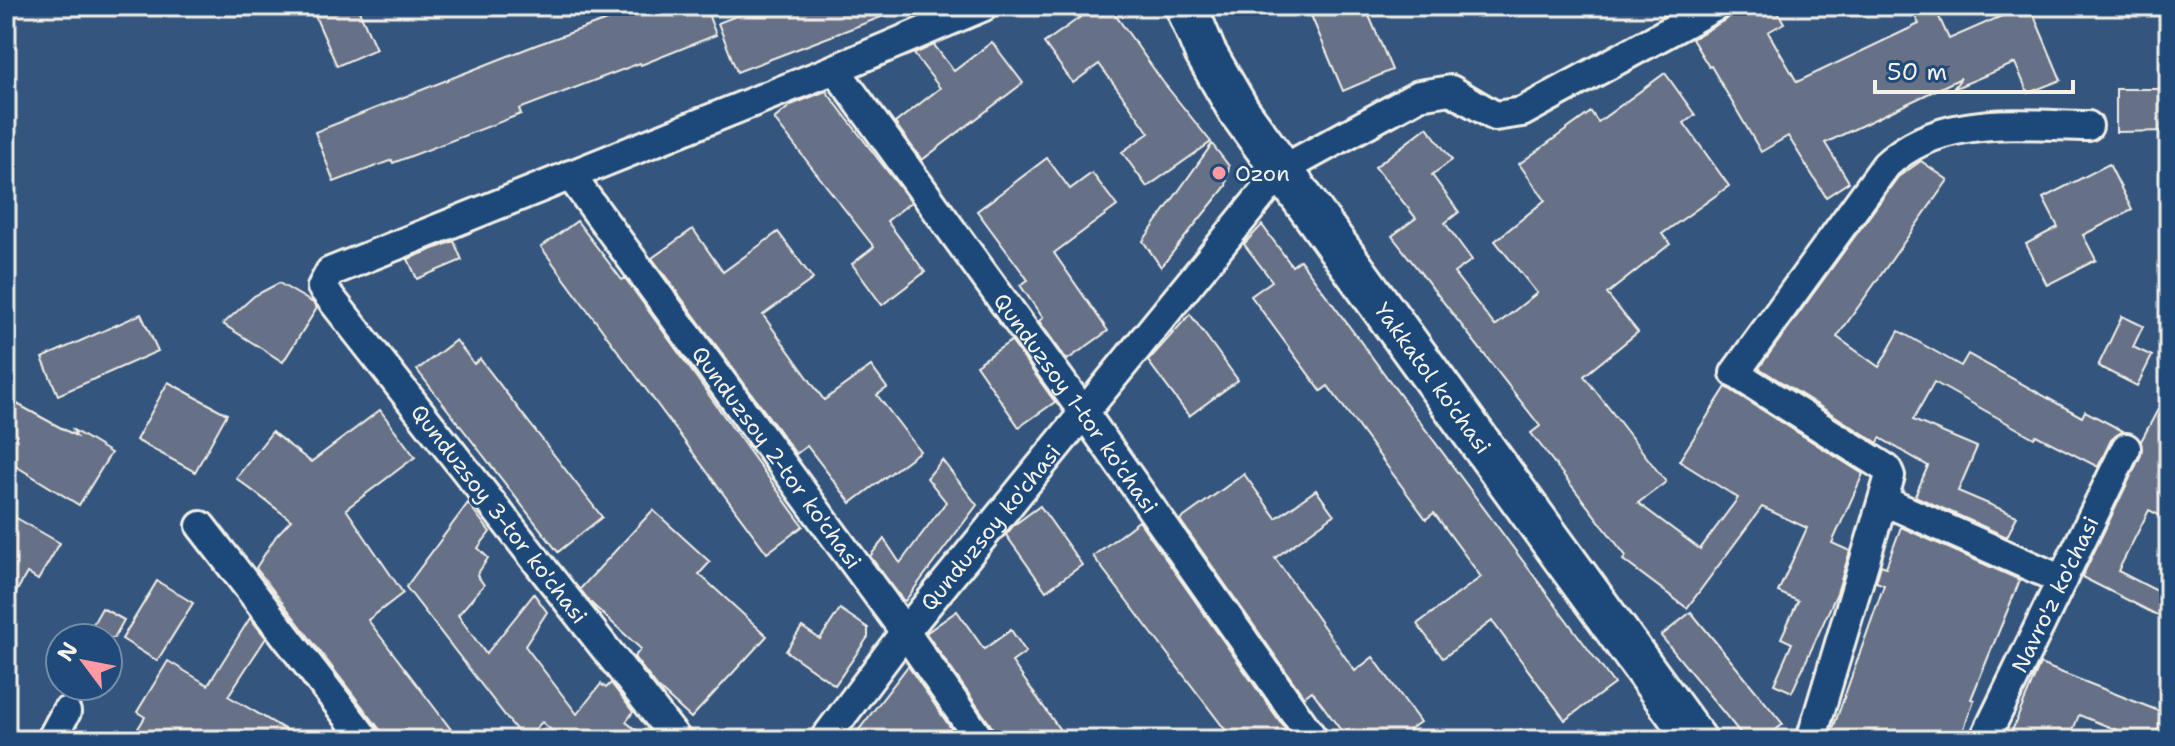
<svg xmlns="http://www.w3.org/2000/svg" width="2175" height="746" font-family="'Shantell Sans',sans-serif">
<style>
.building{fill:#666f86;stroke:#f4f1e8;stroke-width:2}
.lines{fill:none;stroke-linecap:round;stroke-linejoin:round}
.street-casing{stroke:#f4f1e8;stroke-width:34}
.secondary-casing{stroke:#f4f1e8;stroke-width:46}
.street{stroke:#1f4a7a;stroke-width:28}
.secondary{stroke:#1f4a7a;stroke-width:40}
.poi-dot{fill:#ff9aa2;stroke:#1f4a7a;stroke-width:3}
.labels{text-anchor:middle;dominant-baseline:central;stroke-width:6;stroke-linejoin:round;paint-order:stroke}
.poi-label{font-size:22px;fill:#f4f1e8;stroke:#1f4a7a;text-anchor:start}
.street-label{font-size:22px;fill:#f4f1e8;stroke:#1f4a7a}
</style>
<rect width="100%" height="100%" fill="#34557e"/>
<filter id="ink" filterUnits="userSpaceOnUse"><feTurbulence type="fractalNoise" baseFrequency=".0125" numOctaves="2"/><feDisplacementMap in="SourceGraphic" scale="16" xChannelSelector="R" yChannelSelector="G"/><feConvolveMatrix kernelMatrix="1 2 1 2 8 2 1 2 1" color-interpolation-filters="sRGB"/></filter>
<g filter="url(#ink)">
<g class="building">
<polygon points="339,6 357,6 376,49 337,66 315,16"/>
<polygon points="646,6 705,6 716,35 641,65 640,63 519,109 521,114 393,163 392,160 334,182 315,132 536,45"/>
<polygon points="762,6 904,6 905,8 737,72 718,23"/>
<polygon points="1096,6 1109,6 1163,82 1211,142 1147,187 1122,152 1149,133 1130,106 1099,64 1073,83 1044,43"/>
<polygon points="1307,6 1365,6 1392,70 1343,91"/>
<polygon points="1733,6 1774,6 1784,23 1768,32 1797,82 1919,24 1910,6 1934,6 1949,39 2011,12 2009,6 2030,6 2061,80 2028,93 2015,63 1953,89 1961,78 1825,143 1849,182 1826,197 1788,136 1761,152 1711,66 1709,67 1692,39 1725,20 1731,14"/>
<polygon points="992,42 1023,83 922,160 895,123 940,88 914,54 934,45 954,71"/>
<polygon points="1665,73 1695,115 1684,123 1729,186 1662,234 1670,244 1607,294 1638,332 1584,376 1666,482 1638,503 1700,549 1738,498 1679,461 1726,387 1863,474 1832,543 1850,551 1837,593 1792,692 1774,684 1792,643 1781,638 1798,601 1778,592 1807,528 1762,507 1687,608 1623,560 1626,556 1531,433 1540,426 1392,236 1416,218 1375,167 1427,127 1452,160 1432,175 1459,212 1445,223 1472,260 1454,273 1495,326 1537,293 1495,241 1545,200 1519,164 1591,112 1598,122"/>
<polygon points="2116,89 2169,89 2169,131 2116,132"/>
<polygon points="826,91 911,202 887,221 925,272 882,305 852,264 874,247 774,119 791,105"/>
<polygon points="1212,144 1229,166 1226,186 1161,267 1143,241"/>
<polygon points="1047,158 1070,189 1092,173 1117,206 1054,253 1108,331 1067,360 1039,321 1043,318 1020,285 1028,280 977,211"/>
<polygon points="1921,161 1948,180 1837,337 1879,367 1899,331 1961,366 1968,354 2082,417 2085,411 2123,431 2111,440 2098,467 2036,435 2034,438 1934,382 1913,420 1977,447 1958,491 2017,516 2007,537 1915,496 1928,466 1880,438 1878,443 1759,368 1898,177"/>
<polygon points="2109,164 2132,210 2083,235 2096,260 2047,285 2026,244 2058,227 2043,198"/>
<polygon points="577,221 622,280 625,278 803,526 767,553 541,247"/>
<polygon points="1262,225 1292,266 1300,260 1614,684 1565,720 1492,621 1443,658 1417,624 1481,577 1434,513 1426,519 1328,386 1321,391 1251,296 1272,281 1244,244"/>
<polygon points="693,229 723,272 778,232 813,279 763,315 824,400 871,366 887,388 877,395 920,451 851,503 807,446 796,454 652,258"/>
<polygon points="454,241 462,260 417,279 408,259"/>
<polygon points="279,283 313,303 317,308 283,362 223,324 254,296"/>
<polygon points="141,314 158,351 58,395 42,358"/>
<polygon points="1190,314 1238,380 1189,416 1148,361"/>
<polygon points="2122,316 2143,326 2133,347 2152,356 2137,386 2098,366"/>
<polygon points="456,340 474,364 480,359 602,517 558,552 417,370"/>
<polygon points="1011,341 1055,402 1019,427 976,365"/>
<polygon points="168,382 227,414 195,472 136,440"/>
<polygon points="2169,389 2169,473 2162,487 2169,491 2169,520 2149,510 2118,571 2169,597 2169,621 2082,577 2141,455 2141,441"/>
<polygon points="6,398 76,436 73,430 111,453 79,505 6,460"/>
<polygon points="380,410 415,457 346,509 403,593 368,620 459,740 388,740 256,568 276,536 291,520 236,478 272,432 311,462"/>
<polygon points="942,460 977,505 905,601 903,600 870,556 884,539 900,563 946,502 927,478"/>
<polygon points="1244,474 1276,518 1316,490 1334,515 1275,558 1355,671 1373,657 1420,722 1409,730 1416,740 1348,740 1312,691 1304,697 1180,520"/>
<polygon points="468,503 490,532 478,548 488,558 477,575 484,585 458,615 486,654 534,594 547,612 525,646 577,714 601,684 606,688 611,683 633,712 626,722 649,740 557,740 559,737 542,722 524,740 406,587"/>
<polygon points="1040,506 1082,565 1046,591 1006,535 1014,525"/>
<polygon points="653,510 710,562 699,574 767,636 691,718 658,688 634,657 641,649 591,603 580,589"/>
<polygon points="6,512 60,543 38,580 27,573 6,610"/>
<polygon points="1139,521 1293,740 1233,740 1093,556"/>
<polygon points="1901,527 2020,580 1971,699 1974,700 1960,740 1829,740 1884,585 1876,582 1881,565 1886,567"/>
<polygon points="157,581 193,603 157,661 122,639"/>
<polygon points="102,608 124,620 114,638 85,638"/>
<polygon points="840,609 868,628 868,637 835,685 786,651 802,627 820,639"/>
<polygon points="957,611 984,649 1011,630 1026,652 1012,662 1067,740 997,740 994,730 926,633"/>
<polygon points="1691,612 1783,724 1764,740 1746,740 1661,636"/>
<polygon points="250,618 266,638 228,696 303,740 131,740 145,717 137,712 168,661 208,685"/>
<polygon points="2040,664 2169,715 2169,740 2142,740 2079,715 2069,740 2008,740"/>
<polygon points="908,666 959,740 851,740"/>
</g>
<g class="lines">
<defs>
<g id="street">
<path id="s1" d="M835 69 1084 413 1314 740"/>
<path id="s2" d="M570 175 905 632 980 740"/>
<polyline points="1884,501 2062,580"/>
<polyline points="201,526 366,740"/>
<polyline points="51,740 66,712"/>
<polyline points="677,740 322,287 330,272 830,71 984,6"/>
<path id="s3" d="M824 740 905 632 1282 170 1419 95 1451 90 1495 116 1522 112 1716 6"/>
<path d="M1811 740 1890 476 1887 469 1735 373 1886 165C1940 114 2019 125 2088 126"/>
<path id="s4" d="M1984 740 2126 448"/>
</g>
<g id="secondary">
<path id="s5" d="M1186 6 1205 52 1239 111 1696 740"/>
</g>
</defs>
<use href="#street" class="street-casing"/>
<use href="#secondary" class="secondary-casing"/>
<use href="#street" class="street"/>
<use href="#secondary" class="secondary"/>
</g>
</g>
<circle class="poi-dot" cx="1219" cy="173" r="8"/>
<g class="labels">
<g class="poi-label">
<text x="1235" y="173">Ozon</text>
</g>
<g class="street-label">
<text stroke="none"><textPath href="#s5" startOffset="448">Yakkatol ko'chasi</textPath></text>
<text stroke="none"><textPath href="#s1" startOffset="412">Qunduzsoy 1-tor ko'chasi</textPath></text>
<text stroke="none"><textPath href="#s2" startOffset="350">Qunduzsoy 2-tor ko'chasi</textPath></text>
<text transform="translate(499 514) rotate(52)">Qunduzsoy 3-tor ko'chasi</text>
<text stroke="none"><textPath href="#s3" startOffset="270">Qunduzsoy ko'chasi</textPath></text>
<text stroke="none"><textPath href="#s4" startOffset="162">Navro'z ko'chasi</textPath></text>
</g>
</g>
<rect width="2175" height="746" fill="none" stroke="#1f4a7a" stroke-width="32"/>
<rect x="16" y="16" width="2143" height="714" fill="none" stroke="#f4f1e8" stroke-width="3" filter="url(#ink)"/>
<g transform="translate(84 662) rotate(302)"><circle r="38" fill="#1f4a7a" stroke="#748da6" stroke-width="2"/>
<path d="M0-6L14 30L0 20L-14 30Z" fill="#ff9aa2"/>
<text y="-12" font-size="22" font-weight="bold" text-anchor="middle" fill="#f4f1e8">N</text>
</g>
<path d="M1875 80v12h198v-12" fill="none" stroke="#f4f1e8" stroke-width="4"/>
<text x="1887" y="80" font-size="24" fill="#f4f1e8" stroke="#1f4a7a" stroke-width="6" paint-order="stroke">50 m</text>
</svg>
